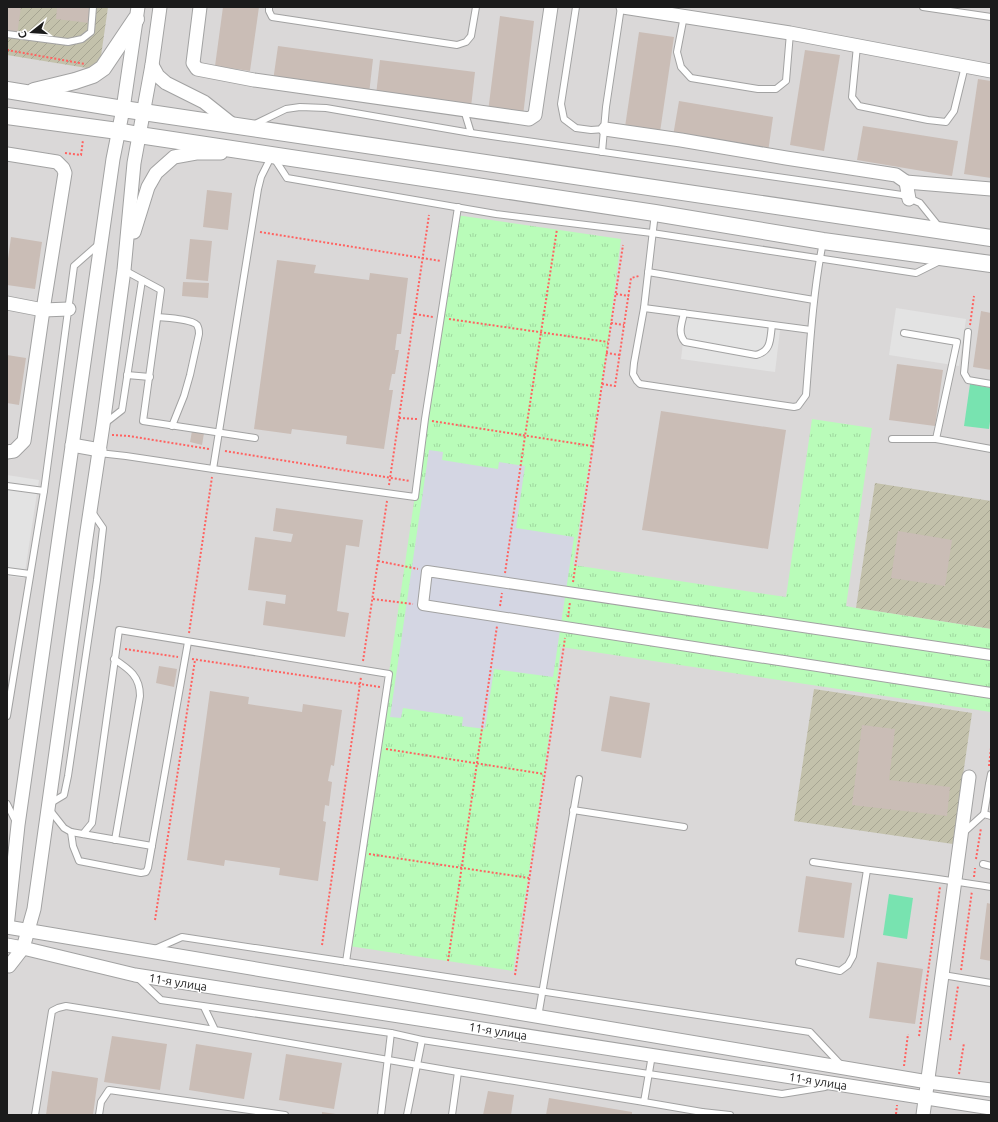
<svg xmlns="http://www.w3.org/2000/svg" width="998" height="1122" font-family="Ubuntu,sans-serif">
<style>
.residential{fill:#dad8d8}
.construction{fill:url(#construction-furrows)}
.park{fill:url(#park-tufts)}
.pitch{fill:#78e3b0}
.parking{fill:#e3e3e3}
.plaza{fill:#d4d6e3}
.building{fill:#cabdb6}
.lines{fill:none;stroke-linecap:round;stroke-linejoin:round}
.service-casing{stroke:#a2a2a2;stroke-width:8}
.pedestrian-casing{stroke:#a2a2a2;stroke-width:12}
.minor-casing{stroke:#a2a2a2;stroke-width:15}
.tertiary-casing{stroke:#a2a2a2;stroke-width:18}
.path{stroke:#ff6260;stroke-width:2;stroke-dasharray:2 2;stroke-linecap:butt}
.service{stroke:#fff;stroke-width:6}
.pedestrian{stroke:#fff;stroke-width:10}
.minor{stroke:#fff;stroke-width:13}
.tertiary{stroke:#fff;stroke-width:16}
.labels{text-anchor:middle;dominant-baseline:central;stroke-width:3;stroke-linejoin:round;paint-order:stroke}
.street-label{font-size:12px;fill:#1b1b1b;stroke:#fff}
</style>
<defs>
<pattern id="construction-furrows" width="10" height="10" patternUnits="userSpaceOnUse"><rect width="10" height="10" fill="#c3c1ab"/><path d="M-1 1l2-2M0 10L10 0M9 11l2-2" fill="none" stroke="#a7a593"/></pattern>
<pattern id="park-tufts" width="24" height="20" patternUnits="userSpaceOnUse"><rect width="24" height="20" fill="#b9fcb9"/><path d="M3 7l-1-3M5 7V3M7 7l1-3M15 17l-1-3M17 17v-4M19 17l1-3" fill="none" stroke="#9ed79e"/></pattern>
</defs>
<rect width="100%" height="100%" fill="#eee8e0"/>
<rect class="residential" x="7" y="7" width="984" height="1108"/>
<g class="construction">
<polygon points="7,7 108,7 99,70 7,55"/>
<polygon points="875,483 991,501 991,629 856,608"/>
<polygon points="814,689 972,713 953,844 794,821"/>
</g>
<path class="park" d="M456 215 621 239 608 342 592 446 573 565 786 597 812 419 872 428 846 606 856 608 991 629V712L561 647C547 756 531 863 513 971L349 946Z"/>
<g class="pitch">
<polygon points="970,384 991,388 991,414 989,429 964,426"/>
<polygon points="889,894 913,898 907,939 883,935"/>
</g>
<g class="parking">
<polygon points="896,308 966,319 959,366 889,355"/>
<polygon points="686,318 780,330 775,372 681,359"/>
<polygon points="7,475 39,480 24,578 7,576"/>
</g>
<polygon class="plaza" points="429,450 443,452 442,460 498,469 499,462 525,466 516,528 574,537 553,677 494,669 485,729 462,726 463,717 403,708 401,718 390,717"/>
<g class="building">
<polygon points="7,7 21,7 17,35 7,33"/>
<polygon points="57,7 90,7 89,23 56,19"/>
<polygon points="223,7 259,7 250,71 215,66"/>
<polygon points="500,16 534,21 523,116 488,112"/>
<polygon points="639,32 674,37 660,132 625,127"/>
<polygon points="278,46 373,59 369,94 273,81"/>
<polygon points="805,50 840,55 824,151 790,145"/>
<polygon points="380,60 475,72 471,107 376,95"/>
<polygon points="978,79 991,81 991,178 964,174"/>
<polygon points="679,101 773,117 768,152 673,136"/>
<polygon points="863,126 958,141 952,176 857,160"/>
<polygon points="207,190 232,193 228,230 203,227"/>
<polygon points="11,237 42,242 35,289 7,285 7,266"/>
<polygon points="190,239 212,241 208,281 186,279"/>
<polygon points="277,260 316,265 314,273 369,280 370,273 408,278 401,334 397,334 395,350 399,350 395,374 392,374 389,390 393,390 384,449 346,444 347,436 292,429 291,434 254,429"/>
<polygon points="183,282 209,283 208,298 182,296"/>
<polygon points="981,311 991,313 991,370 973,367"/>
<polygon points="7,355 26,358 19,405 7,403"/>
<polygon points="897,364 943,370 935,426 889,420"/>
<polygon points="661,411 786,430 768,549 642,530"/>
<polygon points="192,431 204,433 202,445 190,442"/>
<polygon points="276,508 363,520 359,547 346,545 337,611 349,613 345,637 263,625 266,601 285,604 286,595 248,590 255,537 291,542 293,534 273,531"/>
<polygon points="898,531 952,540 945,586 891,578"/>
<polygon points="159,666 177,669 174,687 156,683"/>
<polygon points="210,691 249,697 248,704 302,712 303,704 342,710 334,766 331,765 328,781 332,782 329,806 325,805 323,821 326,822 318,881 279,875 280,868 225,860 224,866 187,860"/>
<polygon points="610,696 650,703 641,758 601,751"/>
<polygon points="862,725 895,729 889,780 950,787 947,816 852,805"/>
<polygon points="806,876 852,883 844,938 798,932"/>
<polygon points="987,903 991,904 991,961 980,959"/>
<polygon points="877,962 923,969 915,1024 869,1018"/>
<polygon points="112,1036 167,1044 160,1090 104,1082"/>
<polygon points="196,1044 252,1053 244,1099 189,1090"/>
<polygon points="286,1054 342,1063 334,1109 279,1100"/>
<polygon points="52,1071 98,1078 93,1115 46,1115"/>
<polygon points="488,1091 514,1095 511,1115 483,1115"/>
<polygon points="549,1098 632,1112 632,1115 546,1115"/>
<polygon points="322,1112 336,1114 336,1115 322,1115"/>
</g>
<g class="lines">
<defs>
<g id="service">
<polyline points="269,7 269,11 272,17 457,45 466,42 471,36 476,7"/>
<polyline points="576,7 561,104 564,119 576,128 591,130 605,129"/>
<polyline points="923,7 991,17"/>
<polyline points="684,16 677,52 681,67 691,78 758,89 776,89 786,81 790,33"/>
<polyline points="7,34 68,42 82,39 91,32 93,7"/>
<polyline points="857,46 852,97 859,106 928,120 946,122 954,111 965,66"/>
<polyline points="464,110 471,133"/>
<polyline points="253,125 286,109 300,107 326,108 471,133 902,195 920,203 940,228"/>
<polyline points="602,152 606,107 621,7"/>
<path d="M655 213 644 308 634 363 633 374 637 381 640 384 794 407 798 406 806 395C810 344 813 292 823 242"/>
<polyline points="124,270 161,290 143,421 255,438"/>
<polyline points="648,272 814,300"/>
<polyline points="644,308 811,330"/>
<path d="M684 313C682 323 677 333 685 342L756 355C772 351 770 338 772 325"/>
<path d="M158 317C167 318 191 319 197 325 199 328 199 331 199 334L190 375 184 396 172 426"/>
<polyline points="968,332 964,373 968,380 991,384"/>
<polyline points="904,333 957,342 936,439"/>
<polyline points="127,375 150,377"/>
<polyline points="104,424 122,410 142,280"/>
<polyline points="892,439 936,439 991,449"/>
<polyline points="99,453 126,456 213,469 415,497 425,419 458,207"/>
<polyline points="213,469 258,189 261,177 272,155 287,178 496,214 652,233 916,273 940,261"/>
<polyline points="7,486 44,491"/>
<polyline points="7,571 30,574"/>
<path d="M114 659C129 669 140 676 140 696L115 840"/>
<polyline points="7,716 44,491 74,266 99,244"/>
<polyline points="989,784 991,774"/>
<polyline points="7,804 16,822"/>
<polyline points="49,804 64,795 68,776 97,580 103,528 92,512"/>
<polyline points="49,809 64,828 71,832 152,846"/>
<polyline points="573,810 684,827"/>
<polyline points="984,814 989,784 991,784"/>
<polyline points="71,832 73,846 79,861 141,873 146,872 148,868 188,642"/>
<polyline points="963,833 984,814 991,816"/>
<polyline points="83,834 92,823 119,630 389,674 346,962"/>
<path d="M813 862C873 871 932 877 991 887"/>
<polyline points="983,864 991,866"/>
<polyline points="155,949 182,937 810,1032 841,1065"/>
<polyline points="799,962 840,971 848,965 853,956 867,870"/>
<polyline points="943,975 991,983"/>
<polyline points="137,977 161,1000 391,1033 422,1040 782,1094 825,1087"/>
<polyline points="204,1007 215,1030 458,1072"/>
<polyline points="538,1017 579,779"/>
<polyline points="644,1102 702,1112 701,1115"/>
<polyline points="702,1112 730,1115"/>
<polyline points="35,1115 52,1011 58,1008 66,1006 215,1030"/>
<polyline points="99,1115 101,1102 109,1090 285,1115"/>
<polyline points="381,1115 391,1033"/>
<polyline points="407,1115 422,1040"/>
<polyline points="452,1115 458,1072 644,1102 652,1055"/>
</g>
<polyline id="pedestrian" points="991,655 427,571 423,605 991,693"/>
<g id="minor">
<polyline points="200,7 193,63 197,69 254,80 529,119 535,115 551,7"/>
<polyline points="623,7 790,33 991,71"/>
<polyline points="152,65 158,76 166,83 204,102 233,125"/>
<polyline points="605,129 681,140 786,158 896,175 906,182 909,199"/>
<polyline points="7,154 57,162 63,168 65,173 43,310 24,441 14,451 7,452"/>
<polyline points="906,182 991,189"/>
<polyline points="134,232 148,187 156,173 174,157 196,153 221,153"/>
<polyline points="7,303 43,310 69,309"/>
<polyline points="72,445 100,450"/>
<polyline points="7,927 928,1082 991,1090"/>
<polyline points="7,927 18,825 113,159 123,109 138,7"/>
<polyline points="7,945 23,948 135,975 991,1108"/>
<polyline points="9,966 23,948 34,909 86,538 103,425 124,270 134,163 152,65 160,7"/>
<polyline points="923,1115 969,777"/>
</g>
<g id="tertiary">
<polyline points="7,90 123,109 991,238"/>
<polyline points="34,91 75,81 93,75 103,68 136,19"/>
<polyline points="7,116 118,131 139,135 655,213 823,241 991,264"/>
</g>
</defs>
<use href="#service" class="service-casing"/>
<use href="#pedestrian" class="pedestrian-casing"/>
<use href="#minor" class="minor-casing"/>
<use href="#tertiary" class="tertiary-casing"/>
<g class="path">
<polyline points="7,50 85,64"/>
<polyline points="65,153 81,155 83,140"/>
<polyline points="260,232 441,261"/>
<polyline points="616,294 629,296"/>
<polyline points="415,314 433,317"/>
<polyline points="449,319 608,342"/>
<polyline points="611,323 624,325"/>
<polyline points="970,325 974,296"/>
<polyline points="606,353 620,355"/>
<polyline points="602,384 615,386 631,278 639,276"/>
<polyline points="399,418 417,419"/>
<polyline points="432,421 592,446"/>
<polyline points="112,435 129,436 209,449"/>
<polyline points="225,451 410,481"/>
<polyline points="389,485 429,215"/>
<polyline points="378,561 418,569"/>
<polyline points="505,573 525,436 557,229"/>
<polyline points="573,582 602,384 623,245"/>
<polyline points="373,599 413,604"/>
<polyline points="500,606 502,593"/>
<polyline points="568,617 570,602"/>
<polyline points="189,633 212,477"/>
<polyline points="125,649 178,657"/>
<polyline points="192,659 380,687"/>
<polyline points="363,661 387,501"/>
<polyline points="386,749 544,774"/>
<polyline points="989,766 991,748"/>
<polyline points="369,854 529,878"/>
<polyline points="976,859 981,828"/>
<polyline points="974,877 975,868"/>
<polyline points="155,920 195,660"/>
<polyline points="322,945 361,677"/>
<polyline points="448,961 497,626"/>
<polyline points="961,970 972,891"/>
<polyline points="515,975 565,638"/>
<polyline points="919,1036 940,887"/>
<polyline points="950,1040 958,986"/>
<polyline points="904,1066 908,1034"/>
<polyline points="959,1074 964,1043"/>
<polyline points="896,1114 897,1105"/>
</g>
<use href="#service" class="service"/>
<use href="#pedestrian" class="pedestrian"/>
<use href="#minor" class="minor"/>
<use href="#tertiary" class="tertiary"/>
</g>
<g class="labels">
<g class="street-label">
<text transform="translate(178 982) rotate(9)">11-я улица</text>
<text transform="translate(498 1031) rotate(9)">11-я улица</text>
<text transform="translate(818 1081) rotate(9)">11-я улица</text>
</g>
</g>
<rect width="998" height="1122" fill="none" stroke="#1b1b1b" stroke-width="16"/>
<g transform="translate(32 32) rotate(253)" stroke="#ffffff" stroke-width="3" paint-order="stroke">
<path d="M0-3L7 15L0 10L-7 15Z" fill="#1b1b1b"/>
<text y="-6" font-size="11" font-weight="bold" text-anchor="middle" fill="#1b1b1b">С</text>
</g>
</svg>
